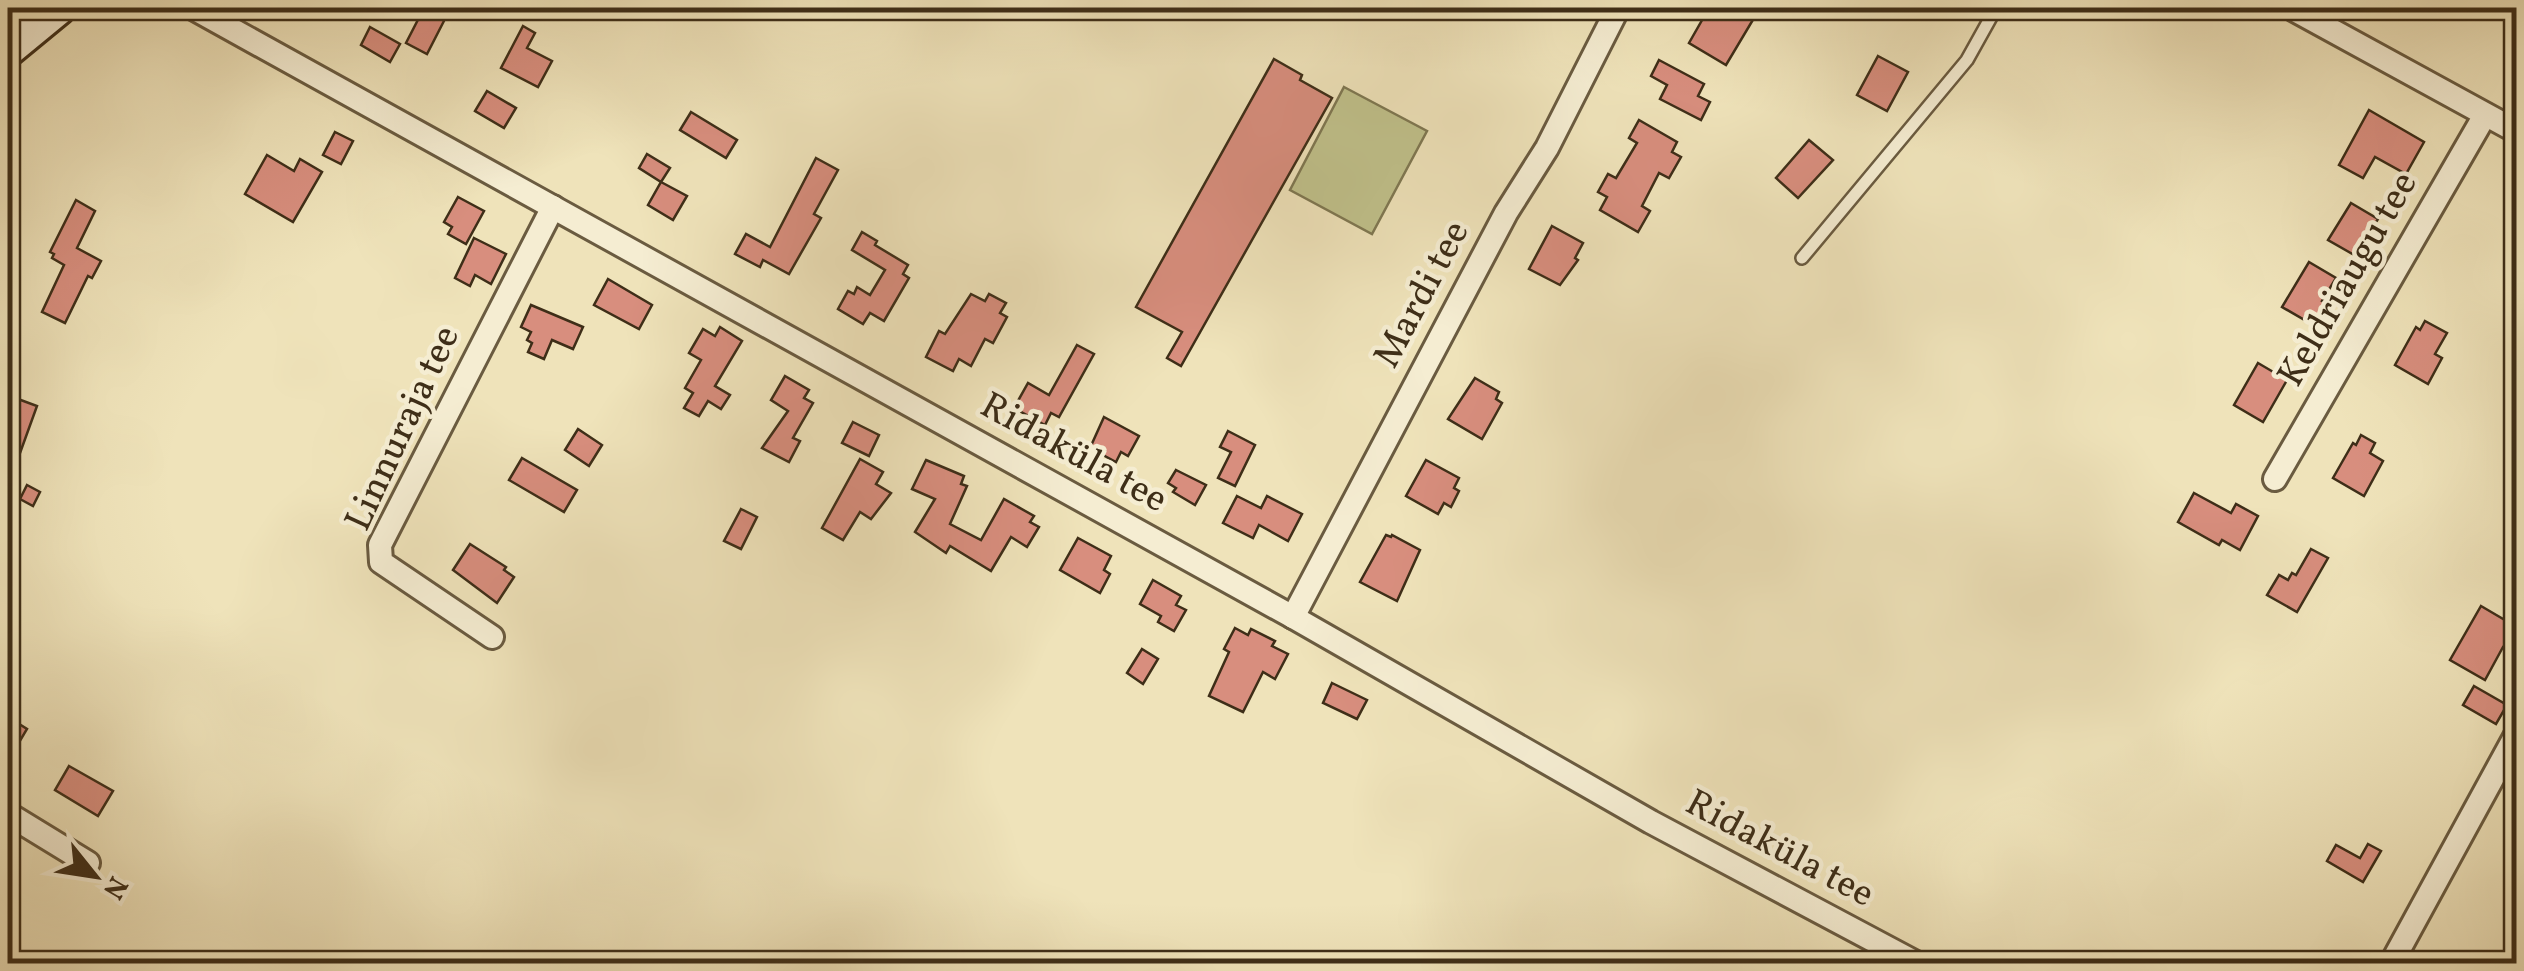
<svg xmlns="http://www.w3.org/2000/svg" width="2524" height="971" font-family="Vollkorn,serif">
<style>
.green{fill:#c0c18b;stroke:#7f7852;stroke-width:2.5}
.building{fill:#d88e7e;stroke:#3e2e18;stroke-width:2.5}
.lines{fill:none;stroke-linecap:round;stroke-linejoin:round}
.service-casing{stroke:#6a5b40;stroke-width:16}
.minor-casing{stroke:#6a5b40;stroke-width:28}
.secondary-casing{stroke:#3e2e18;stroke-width:38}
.service{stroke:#f5edd2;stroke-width:11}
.minor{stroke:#f5edd2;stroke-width:22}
.secondary{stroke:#f5edd2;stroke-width:32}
.labels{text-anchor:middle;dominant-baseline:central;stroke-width:9;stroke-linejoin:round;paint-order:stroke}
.street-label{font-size:38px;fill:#3e2e18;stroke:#f5edd2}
</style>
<rect width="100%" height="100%" fill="#efe3ba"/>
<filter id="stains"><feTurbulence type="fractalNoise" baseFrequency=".002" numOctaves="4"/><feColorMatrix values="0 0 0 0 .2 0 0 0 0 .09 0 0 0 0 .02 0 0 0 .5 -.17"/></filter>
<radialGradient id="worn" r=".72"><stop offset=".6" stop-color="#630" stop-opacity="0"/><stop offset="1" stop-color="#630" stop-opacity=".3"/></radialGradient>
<polygon class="green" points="1344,87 1427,131 1372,234 1290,190"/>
<g class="building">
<polygon points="424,8 446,17 427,54 406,43"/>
<polygon points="1709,8 1760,8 1726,65 1689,43"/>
<polygon points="523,26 535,33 527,48 552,61 538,87 501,68"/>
<polygon points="370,27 400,44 390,62 361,45"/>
<polygon points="1878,56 1908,72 1887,111 1857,95"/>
<polygon points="1274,59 1302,75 1300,80 1332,98 1181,366 1167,358 1182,332 1136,307"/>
<polygon points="1659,60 1704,84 1698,96 1710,102 1701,120 1660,99 1667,85 1651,76"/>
<polygon points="487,91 516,108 504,128 475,111"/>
<polygon points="2369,110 2424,142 2406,174 2375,157 2363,178 2339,165"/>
<polygon points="691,112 737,140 726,158 680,130"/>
<polygon points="1639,120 1677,142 1672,152 1681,157 1669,178 1659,173 1642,206 1650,211 1638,232 1600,210 1607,197 1598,192 1608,174 1616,178 1637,143 1629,138"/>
<polygon points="335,132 353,141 341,164 323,155"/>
<polygon points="1809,140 1833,160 1798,198 1776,178"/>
<polygon points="647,154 670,168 661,182 639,168"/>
<polygon points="267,155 294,171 300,159 322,172 293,222 245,194"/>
<polygon points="816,158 838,170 814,214 821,218 789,274 763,260 760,267 735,254 746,234 770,247"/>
<polygon points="661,182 687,196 673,220 648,205"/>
<polygon points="458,197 484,211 466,244 448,234 452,227 444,222"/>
<polygon points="76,200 95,211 77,248 101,261 92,278 88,276 65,323 42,312 64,265 52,258 54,254 50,252"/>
<polygon points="2351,203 2378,219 2356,256 2328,240"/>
<polygon points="1552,226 1583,243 1575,258 1578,260 1560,285 1529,269"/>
<polygon points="862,232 877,241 875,245 908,265 903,274 909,278 884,321 870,313 863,324 838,309 848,291 854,294 857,287 870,295 885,270 852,250"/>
<polygon points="474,238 506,254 491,284 475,275 470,286 455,278"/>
<polygon points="2309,262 2336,278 2322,301 2328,304 2315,326 2282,307"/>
<polygon points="608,279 652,305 639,329 594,305"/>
<polygon points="971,294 985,301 989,294 1006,303 1000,313 1007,317 993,343 985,339 971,366 959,359 953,371 926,357 939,331 945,334"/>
<polygon points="531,305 583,327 573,349 552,340 544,359 528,352 532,343 527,340 531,332 521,327"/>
<polygon points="2425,321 2447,333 2435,354 2442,358 2428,384 2395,365 2416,327 2420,330"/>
<polygon points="720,327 742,341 715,386 730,395 721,409 708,401 699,416 684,408 693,393 685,388 701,360 689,353 703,329 715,336"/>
<polygon points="1077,345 1094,354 1059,417 1051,413 1045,425 1014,408 1028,383 1049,395"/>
<polygon points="2258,363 2287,380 2263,422 2234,405"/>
<polygon points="785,376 809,390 804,398 813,403 793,438 800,441 789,462 762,448 788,411 771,400"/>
<polygon points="1475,378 1499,392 1496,399 1502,403 1482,439 1448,419"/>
<polygon points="18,399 37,406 20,453 8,448 8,425"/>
<polygon points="1104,417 1139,436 1128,456 1121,452 1116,462 1090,448"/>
<polygon points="853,422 879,435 869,456 842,443"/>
<polygon points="578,429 602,445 589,466 565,450"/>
<polygon points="1228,431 1255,445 1235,486 1218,478 1231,452 1220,447"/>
<polygon points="2361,435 2375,443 2370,453 2383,461 2364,496 2333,478 2353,443 2356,445"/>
<polygon points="522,458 577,490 564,512 509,480"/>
<polygon points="860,459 883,472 876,484 891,493 871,519 860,512 843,540 822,528"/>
<polygon points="926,460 964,476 961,484 967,486 950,524 981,540 1004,499 1034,516 1030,522 1039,527 1027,547 1011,537 991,571 950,546 946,553 915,532 935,499 912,489"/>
<polygon points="1426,460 1459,478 1454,488 1459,491 1451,507 1444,503 1438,514 1406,496"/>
<polygon points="1176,470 1206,485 1195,505 1173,492 1176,488 1168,483"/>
<polygon points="27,485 40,492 33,506 20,499"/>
<polygon points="2194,493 2231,513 2236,504 2258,516 2240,550 2222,540 2219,545 2178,522"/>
<polygon points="1237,496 1261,508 1267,496 1302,514 1288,541 1259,525 1253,538 1223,523"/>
<polygon points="741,509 757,517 741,549 724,541"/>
<polygon points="1386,535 1391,537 1392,535 1420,550 1397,601 1360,582"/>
<polygon points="1078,538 1111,556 1104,570 1110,574 1100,593 1060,570"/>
<polygon points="470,544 506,567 504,570 514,577 497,603 453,570"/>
<polygon points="2311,549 2328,558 2297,612 2267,595 2279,575 2288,580 2292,573 2296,575"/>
<polygon points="1153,580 1181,596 1176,605 1186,610 1174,631 1158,622 1161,616 1140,604"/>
<polygon points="2481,606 2515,626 2511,634 2515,636 2508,649 2503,647 2485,680 2450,660"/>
<polygon points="1235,628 1248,635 1251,629 1275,641 1272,646 1288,654 1275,679 1263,672 1243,712 1209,696 1229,652 1224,649"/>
<polygon points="1142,649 1158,659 1143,684 1127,673"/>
<polygon points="1332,683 1367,700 1357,719 1323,703"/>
<polygon points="2474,686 2507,705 2496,724 2463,705"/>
<polygon points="8,717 27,729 8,761"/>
<polygon points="69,766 113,791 98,816 55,790"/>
<polygon points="2368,844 2381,851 2363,882 2327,861 2336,845 2360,858"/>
</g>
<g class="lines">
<defs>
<polyline id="service" points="1802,258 1967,60 1996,8"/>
<g id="minor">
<polyline points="193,8 1293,617 1651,822 1918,964"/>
<polyline points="2291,8 2516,131"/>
<polyline points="2275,479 2485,115"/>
<polyline points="1293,617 1506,213 1547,148 1618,8"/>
<polyline points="492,637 381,562 380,545 553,207"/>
<polyline points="8,814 88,863"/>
<polyline points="2391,964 2516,735"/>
</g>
<g id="secondary">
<polyline points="8,10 11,8"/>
<polyline points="8,50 59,8"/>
</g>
</defs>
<use href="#service" class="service-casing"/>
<use href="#minor" class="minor-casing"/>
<use href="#secondary" class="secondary-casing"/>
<use href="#service" class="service"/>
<use href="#minor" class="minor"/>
<use href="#secondary" class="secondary"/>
</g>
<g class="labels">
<g class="street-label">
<text transform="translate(2349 280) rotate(-60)">Keldriaugu tee</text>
<text transform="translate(1423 295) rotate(-62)">Mardi tee</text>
<text transform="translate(404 429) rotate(-65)">Linnuraja tee</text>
<text transform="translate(1073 454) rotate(29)">Ridaküla tee</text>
<text transform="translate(1779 850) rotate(28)">Ridaküla tee</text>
</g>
</g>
<rect width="2524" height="971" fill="none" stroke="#efe3ba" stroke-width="40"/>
<rect x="10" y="10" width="2504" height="951" fill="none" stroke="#3e2e18" stroke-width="5"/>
<rect x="20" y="20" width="2484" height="931" fill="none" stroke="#3e2e18" stroke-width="2.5"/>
<g transform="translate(95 876) rotate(120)" stroke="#f5edd2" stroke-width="8" paint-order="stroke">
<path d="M0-8L18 38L0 25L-18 38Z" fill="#3e2e18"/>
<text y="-15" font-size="28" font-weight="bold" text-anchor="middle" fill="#3e2e18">N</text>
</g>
<rect width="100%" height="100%" filter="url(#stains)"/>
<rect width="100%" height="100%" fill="url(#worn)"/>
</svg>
